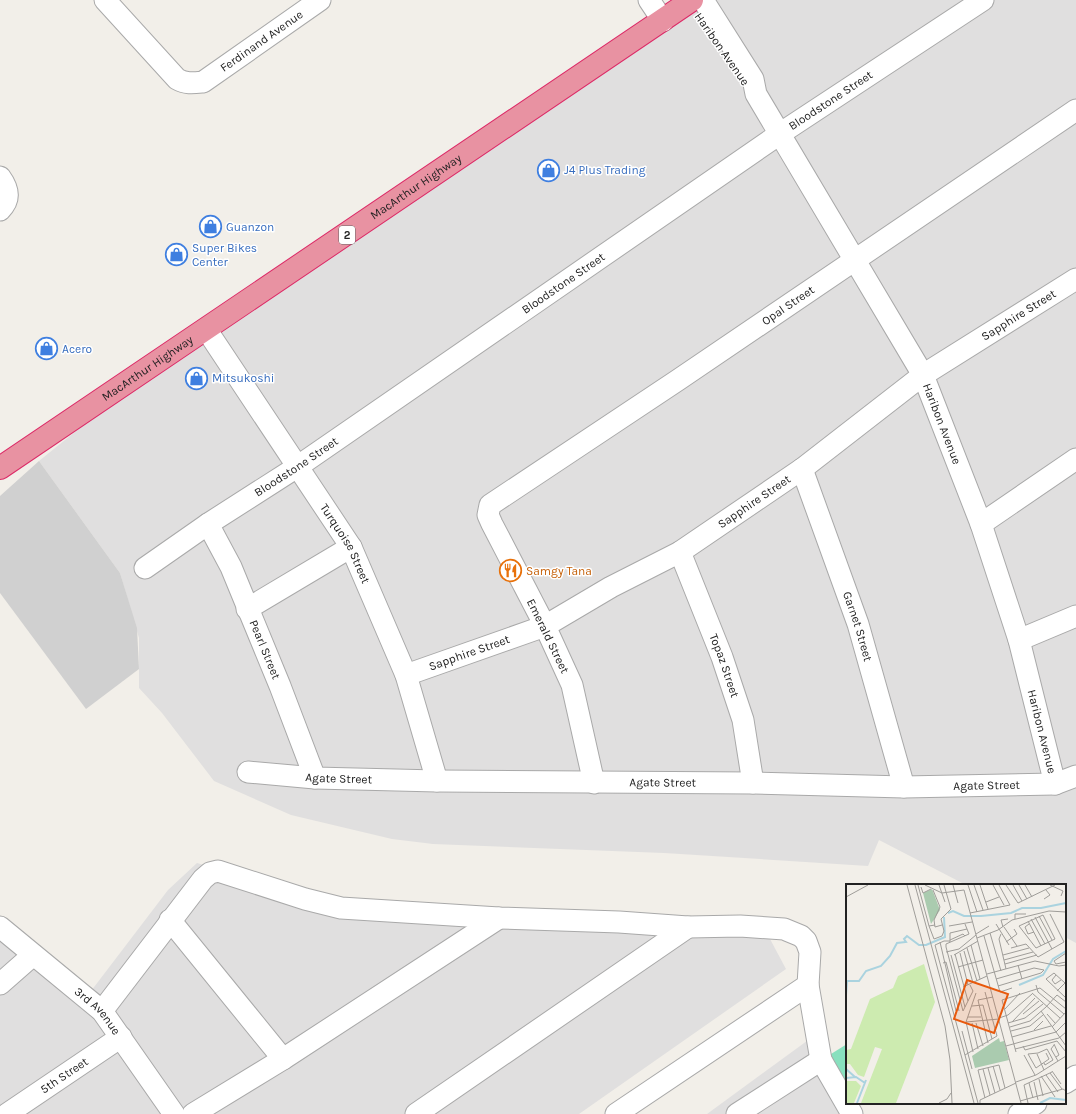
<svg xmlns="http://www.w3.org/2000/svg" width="1076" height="1114" font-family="Karla,sans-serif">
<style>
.residential{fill:#e0dfdf}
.religious{fill:#d0d0d0}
.pitch{fill:#88e0be}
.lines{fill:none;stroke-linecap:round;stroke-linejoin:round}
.street-casing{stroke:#a9a9a9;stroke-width:23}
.highway-casing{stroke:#dc2a67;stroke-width:24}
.street{stroke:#fff;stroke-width:21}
.highway{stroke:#e892a2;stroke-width:22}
.labels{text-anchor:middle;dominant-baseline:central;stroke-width:3;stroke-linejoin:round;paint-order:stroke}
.shield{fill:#fff;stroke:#646464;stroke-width:1}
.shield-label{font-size:11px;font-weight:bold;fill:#222}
.street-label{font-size:12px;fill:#222;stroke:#fff}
.shop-label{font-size:12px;fill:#366cbe;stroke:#fff;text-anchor:start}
.food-label{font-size:12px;fill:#c56008;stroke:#fff;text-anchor:start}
.inset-river{fill:none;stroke:#aad3df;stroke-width:2}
.inset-road{fill:none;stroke:#9f9d99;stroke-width:1}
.view{fill:#e8590c;fill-opacity:0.15;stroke:#e8590c;stroke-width:2}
.inset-edge{fill:none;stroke:#222;stroke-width:2}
</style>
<rect width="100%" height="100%" fill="#f2efe9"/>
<g class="residential">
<polygon points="697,0 1076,0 1076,943 1065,937 1065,885 966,885 879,840 868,866 664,853 433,844 392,839 291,815 214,781 162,713 139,688 139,638 120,573 39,461 149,372"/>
<polygon points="197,863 299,893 438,912 619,911 641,921 762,924 786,969 579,1114 0,1114 0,929 88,995 168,890"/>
<polygon points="811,1038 852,1114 707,1114"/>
</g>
<polygon class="religious" points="39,461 120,573 137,628 139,669 86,709 0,593 0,496"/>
<polygon class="pitch" points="847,1044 847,1095 823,1059"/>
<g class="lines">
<defs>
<g id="street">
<path id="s1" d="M105 0 177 79C186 84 193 83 203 82L320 0"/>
<polyline points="649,0 663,21"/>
<path id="s2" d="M703 0 753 79 756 94 923 375 981 524 1019 640 1055 784"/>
<path d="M0 177C8 188 11 199 0 210"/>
<path id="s3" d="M206 329 351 547 406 675 437 781"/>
<path id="s4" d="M802 469 858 624 904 787"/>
<path id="s5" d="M208 524 231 567 280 686 315 778"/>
<polyline points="981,524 1076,459"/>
<path id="s6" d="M680 552 722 657 743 720 753 783"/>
<path id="s7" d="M145 568 208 524 297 467 781 133 983 0"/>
<polyline points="247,609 351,547"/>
<polyline points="1019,640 1076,616"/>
<path id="s8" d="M406 675 545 626 611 587 680 552 802 469 923 375 1076 279"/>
<path id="s9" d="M248 772 315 778 437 781 753 783 904 787 1055 784 1076 776"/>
<path id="s10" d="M594 783 572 685 545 626 492 524 488 515 490 505 678 380 1076 110"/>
<polyline points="170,920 283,1059"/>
<path id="s11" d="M0 927 102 1011 174 1114"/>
<polyline points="0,984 33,955"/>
<polyline points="808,985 821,1060 852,1114"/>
<polyline points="102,1011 203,879 210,873 218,871 305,899 341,908 499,918 619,922 688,927 740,926 784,929 801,936 806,941 810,952 808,985 616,1114"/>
<polyline points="1065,1083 1076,1076"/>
<path id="s12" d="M7 1114 121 1037"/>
<polyline points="193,1114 283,1059 499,918"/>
<polyline points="416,1114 688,927"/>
<polyline points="737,1114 821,1060"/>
<polyline points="1019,1114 1036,1103"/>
</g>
<g id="highway">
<path id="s13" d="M0 468 692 0"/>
</g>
</defs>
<use href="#street" class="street-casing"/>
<use href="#highway" class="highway-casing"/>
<use href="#street" class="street"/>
<use href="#highway" class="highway"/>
</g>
<defs>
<symbol id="shop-ring" viewBox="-11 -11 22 22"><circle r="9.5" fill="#fff" stroke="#3f7fe0" stroke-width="1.5"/><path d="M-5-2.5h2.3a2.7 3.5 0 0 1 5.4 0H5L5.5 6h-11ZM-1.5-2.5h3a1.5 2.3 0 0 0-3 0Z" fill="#3f7fe0"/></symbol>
<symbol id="restaurant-ring" viewBox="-11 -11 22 22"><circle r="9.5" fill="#fff" stroke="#e8710a" stroke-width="1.5"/><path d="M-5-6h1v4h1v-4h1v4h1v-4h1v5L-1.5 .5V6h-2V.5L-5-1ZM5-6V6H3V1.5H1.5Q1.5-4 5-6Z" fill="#e8710a"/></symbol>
</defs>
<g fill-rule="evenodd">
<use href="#shop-ring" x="536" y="158" width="25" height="25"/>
<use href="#shop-ring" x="198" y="214" width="25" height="25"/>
<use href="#shop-ring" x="164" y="242" width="25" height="25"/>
<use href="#shop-ring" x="34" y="336" width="25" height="25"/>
<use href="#shop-ring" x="184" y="366" width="25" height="25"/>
<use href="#restaurant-ring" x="498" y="558" width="25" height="25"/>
</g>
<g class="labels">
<rect class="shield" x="339" y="226" width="16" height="18" rx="3"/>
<g class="shield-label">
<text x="347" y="235">2</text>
</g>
<g class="street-label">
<text stroke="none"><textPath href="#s1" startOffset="205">Ferdinand Avenue</textPath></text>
<text transform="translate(722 49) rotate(55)">Haribon Avenue</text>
<text stroke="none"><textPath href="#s7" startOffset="830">Bloodstone Street</textPath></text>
<text stroke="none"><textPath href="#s13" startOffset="502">MacArthur Highway</textPath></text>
<text stroke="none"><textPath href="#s7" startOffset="506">Bloodstone Street</textPath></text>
<text stroke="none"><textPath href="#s10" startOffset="659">Opal Street</textPath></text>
<text stroke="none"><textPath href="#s8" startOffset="715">Sapphire Street</textPath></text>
<text stroke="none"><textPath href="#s13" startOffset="178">MacArthur Highway</textPath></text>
<text stroke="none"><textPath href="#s2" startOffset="488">Haribon Avenue</textPath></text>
<text stroke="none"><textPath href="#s7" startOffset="182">Bloodstone Street</textPath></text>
<text stroke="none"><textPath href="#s8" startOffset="391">Sapphire Street</textPath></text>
<text stroke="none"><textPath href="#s3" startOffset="256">Turquoise Street</textPath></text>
<text stroke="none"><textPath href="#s4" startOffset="167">Garnet Street</textPath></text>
<text transform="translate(548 636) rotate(64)">Emerald Street</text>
<text stroke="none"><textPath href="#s5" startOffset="138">Pearl Street</textPath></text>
<text stroke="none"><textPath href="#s8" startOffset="67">Sapphire Street</textPath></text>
<text stroke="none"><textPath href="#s6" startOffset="122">Topaz Street</textPath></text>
<text stroke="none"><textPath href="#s2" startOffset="812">Haribon Avenue</textPath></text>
<text stroke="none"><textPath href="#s9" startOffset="91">Agate Street</textPath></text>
<text stroke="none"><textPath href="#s9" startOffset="415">Agate Street</textPath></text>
<text stroke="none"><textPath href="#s9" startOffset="739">Agate Street</textPath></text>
<text stroke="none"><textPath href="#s11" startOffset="129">3rd Avenue</textPath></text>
<text stroke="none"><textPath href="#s12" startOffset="69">5th Street</textPath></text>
</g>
<g class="shop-label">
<text x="564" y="170">J4 Plus Trading</text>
<text x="226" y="227">Guanzon</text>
<text x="192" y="248">Super Bikes<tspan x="192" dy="14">Center</tspan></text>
<text x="62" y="349">Acero</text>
<text x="212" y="378">Mitsukoshi</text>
</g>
<g class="food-label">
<text x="526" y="571">Samgy Tana</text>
</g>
</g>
<g transform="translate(846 884)">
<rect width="220" height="220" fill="#f2efe9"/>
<path d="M78 80 89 118 50 219H15L36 165 29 163 18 193 12 191 4 180H0V166L5 165 24 115 47 104 52 92ZM0 197H10L15 202 8 219H0Z" fill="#cdebb0"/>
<path d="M86 5 94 26 85 40 77 9ZM153 154 154 158 158 157 163 176 129 184 126 172Z" fill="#aacbaf"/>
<path class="inset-river" d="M102 29 107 27 118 32H135L165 29 176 24H195L220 19M173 101 197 91 207 75 220 67M0 111 1 97H13L20 87 35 82 44 72 51 59 60 58 58 55 61 52 73 61H80L99 53 98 33M0 185 9 193M0 194 10 193 19 199M11 219 20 196M194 219 204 214 220 216"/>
<path class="inset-road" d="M61 1 99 142 104 176 106 219M69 1 128 219M72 1 83 42 89 41M79 1 96 9 118 6M93 1 99 18M107 1 112 19M122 1 131 28M128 1 137 26M134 1 142 25M147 1 158 21M160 1 172 19 209 1M167 1 176 17M173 1 181 15M179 1 186 13M204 1 217 7 215 12M75 3 77 9 85 5M87 6 94 23 88 36 89 43 96 41M118 6 175 219M0 13 22 1M198 15 204 11 200 6M140 18 153 13M124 29 164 21 153 1M197 31 209 55 190 64 173 42ZM193 32 206 56M189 33 206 65M169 35V30H180M185 35 199 60M182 37 195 62M119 40 123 50 100 60V63L117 127 127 107 124 101M150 40 163 61M183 40 179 43 182 50 188 48M83 42 88 55 96 52 98 47 95 35 105 25 98 1M103 42 126 38M157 43 155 36 162 35M158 43 171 62M144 49 155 87M130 50 143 42M155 50 153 55 160 85M138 52 154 108 166 104M131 54 152 46 166 36 203 27 220 28M104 56 117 50 119 52M104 57H98L89 61 132 219M94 58 110 127M104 58V49L121 45M160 58 171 50 168 45M125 61 134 95M121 64 131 97M165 64 180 60 192 73M118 67 127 99M100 68 113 65 130 51M114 69 122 101M220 69 208 77 210 80 220 78M109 70 122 117M105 71 119 123M108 71 132 57M157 71 183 64M192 73 218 58 204 30M158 76 187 68M97 79 100 78 113 127M159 80 191 71M172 81 176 95M112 83 137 76M141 90 189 77 213 82 220 81M210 91 206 96 209 100 215 96M150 95 188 84 198 86 195 89 152 102M219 99 208 89 200 95 220 114M190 101 192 108 218 130M117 103 141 92M211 107 220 98M186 109 214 134M132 116 142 159M132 116 147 113M126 122 137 121 146 155M200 123 211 111 220 118M159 125 174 109M195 127 220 162M177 130 193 117M201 130 209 139M122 133H135M153 134 162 131 186 110M120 138 153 135M166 138 189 114M126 139 132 165M130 139 137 162M162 139 179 134 197 120M164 143 184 137 200 123M206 143 220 128M188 146 197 137M116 147 126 185M165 147 184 142 197 131M166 153 205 142M211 157 220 168M208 160 213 171 210 173M208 161 205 165 212 177M160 162 210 148 220 138M177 162 179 166 211 157M169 165 213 154 220 148M127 168 120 138 130 109M170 168 156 116 194 104 220 125M191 170 198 186M119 171 151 152 139 108M178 171 189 191M198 179 199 181 207 176 201 165 192 169 182 170 190 184 203 175 200 169M147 182 154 206M142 184 149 209M137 185 144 211M206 187 215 200M204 189 216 205M200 191 212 208M195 192 209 213M193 195 197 212M170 198 190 191 220 172M188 198 192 216M183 199 187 214M178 201 206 188M178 201 182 219M139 214 132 186 153 181 159 204M174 217 217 205 220 207M93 219 101 215 105 209M134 219V216L170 199"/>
<path class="view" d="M121 96 162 110 148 149 108 135Z"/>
<rect width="220" height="220" class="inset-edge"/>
</g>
</svg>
